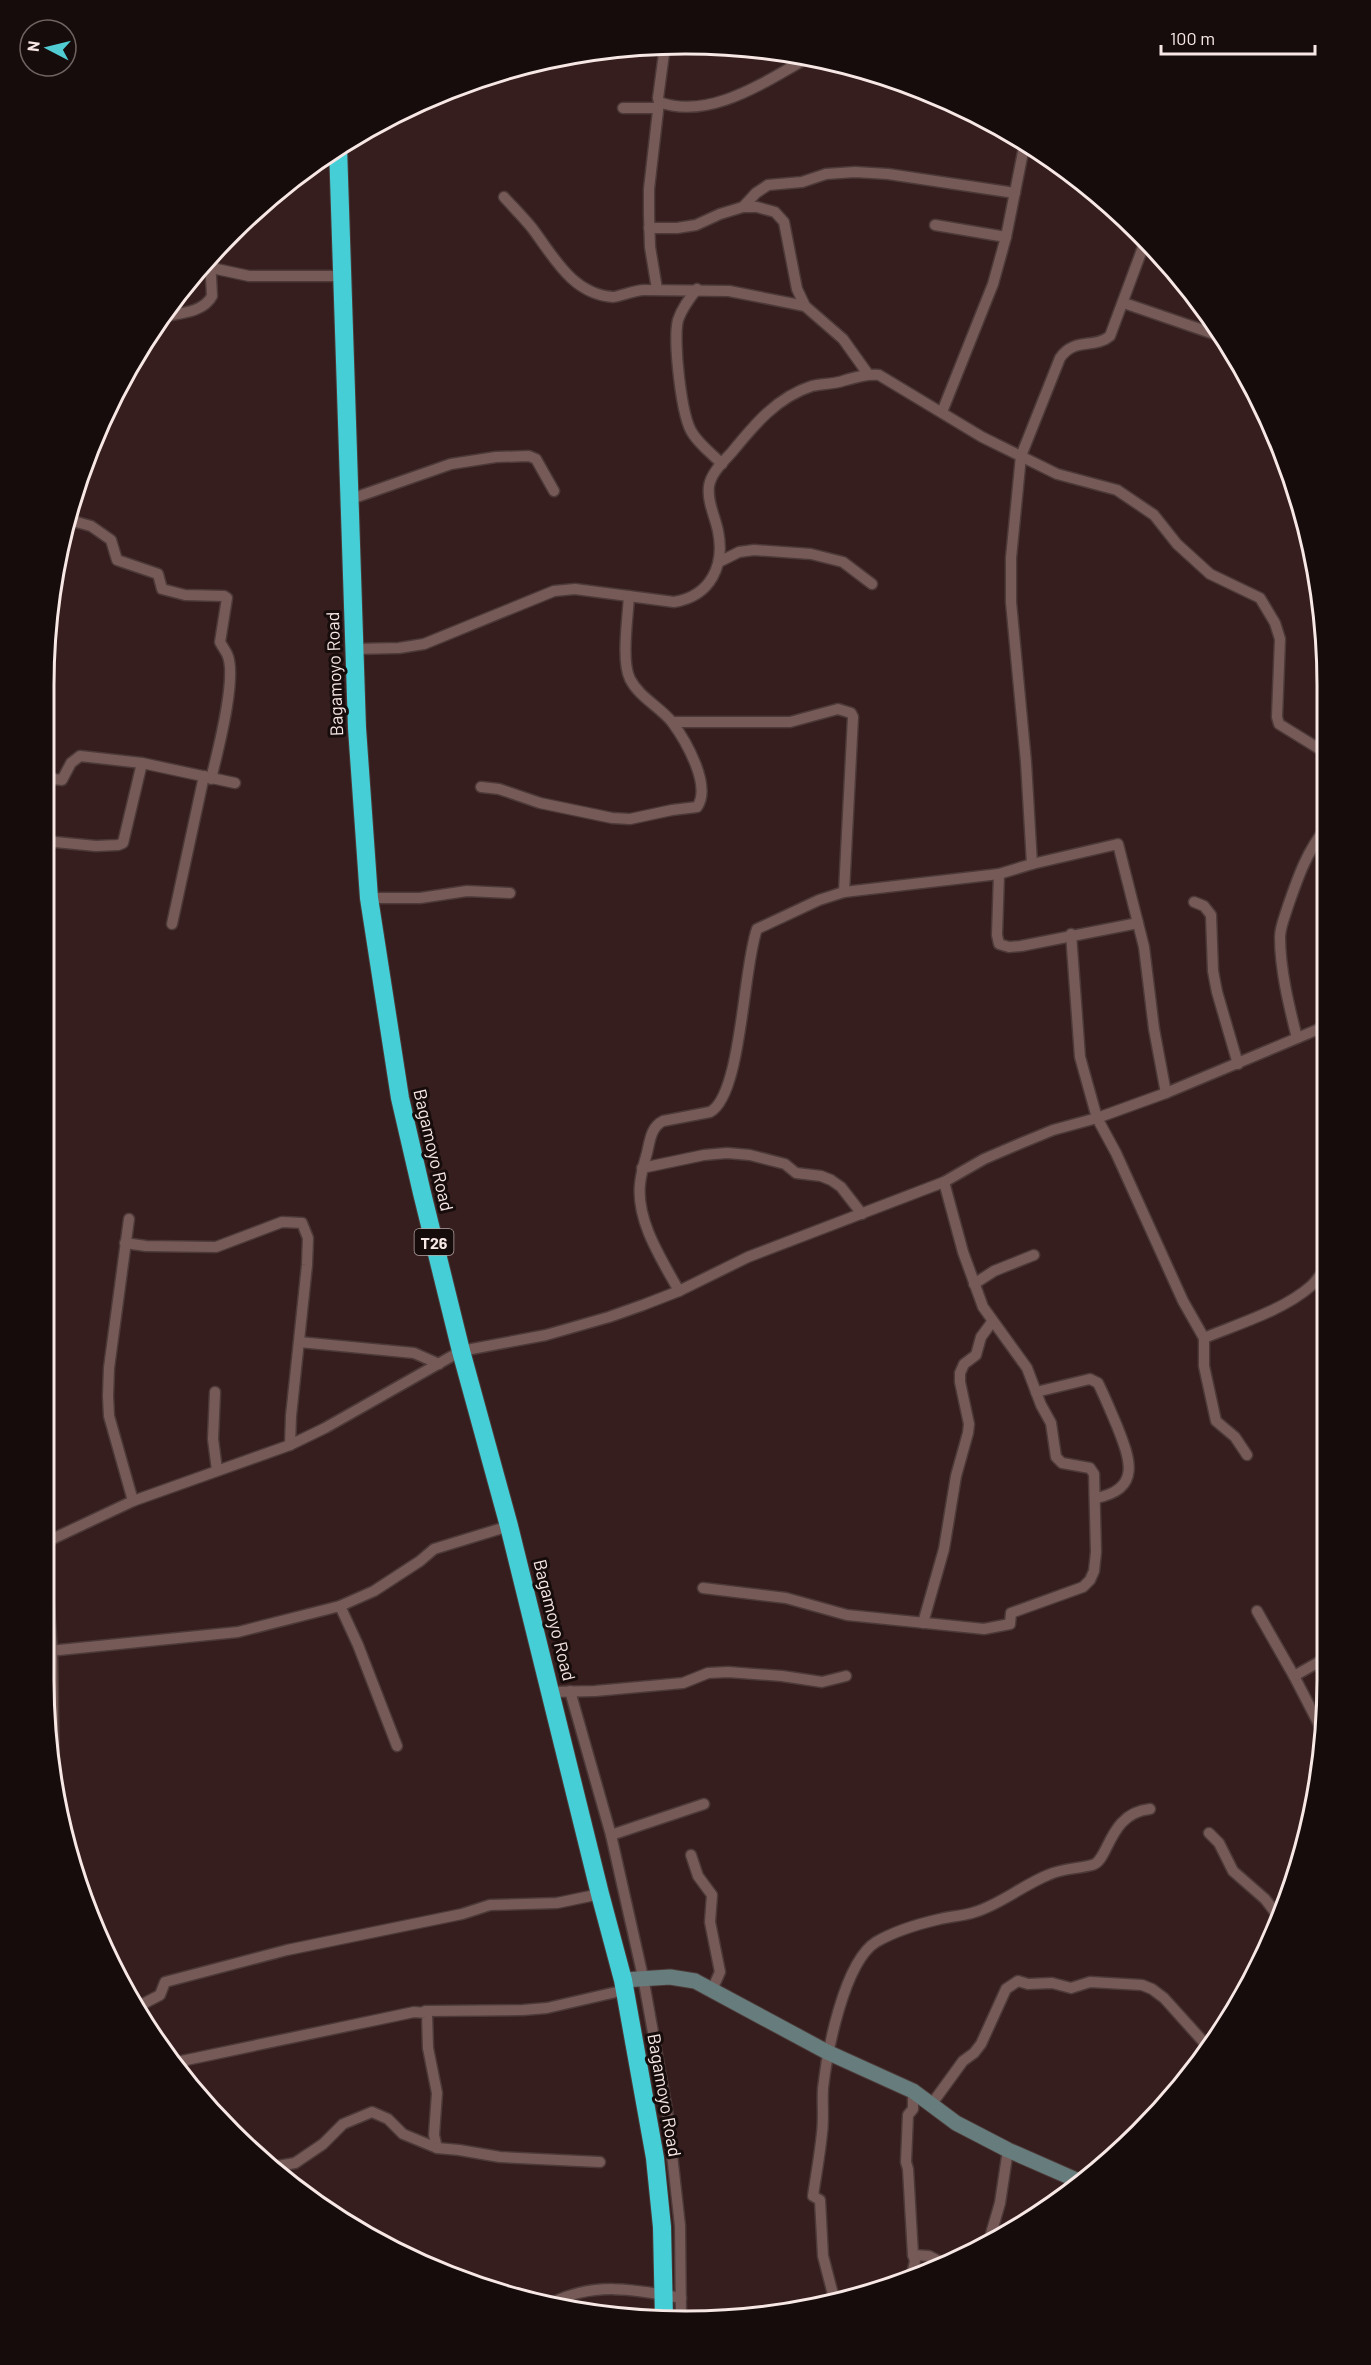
<svg xmlns="http://www.w3.org/2000/svg" width="1371" height="2365" font-family="Barlow,sans-serif">
<style>
.lines{fill:none;stroke-linecap:round;stroke-linejoin:round}
.street-casing{stroke:#4c3938;stroke-width:13}
.secondary-casing{stroke:#4c3938;stroke-width:17}
.highway-casing{stroke:#4c3938;stroke-width:20}
.street{stroke:#755a57;stroke-width:10}
.secondary{stroke:#677d7d;stroke-width:15}
.highway{stroke:#45ced6;stroke-width:18}
.labels{text-anchor:middle;dominant-baseline:central;stroke-width:6;stroke-linejoin:round;paint-order:stroke}
.shield{fill:#160c0b;stroke:#b4a5a4;stroke-width:1.5}
.shield-label{font-size:16px;font-weight:bold;fill:#f7e7e5}
.street-label{font-size:18px;fill:#f7e7e5;stroke:#160c0b}
.rim{fill:none;stroke:#f7e7e5;stroke-width:3}
</style>
<rect width="100%" height="100%" fill="#351e1d"/>
<g class="lines">
<defs>
<g id="street">
<path d="M665 46 658 98 659 102C711 121 767 80 811 56"/>
<polyline points="623,108 658,108"/>
<path d="M504 197C513 207 523 217 532 228 554 257 572 294 613 297 618 297 635 290 644 290L729 291 805 306"/>
<polyline points="743,207 756,193 768,185 802,182 826,174 855,172 888,174 1015,193"/>
<polyline points="935,225 1006,237"/>
<polyline points="649,228 677,228 696,225 720,214 743,207 757,207 775,212 784,222 797,289 805,306 843,339 868,374"/>
<polyline points="212,268 249,276 342,276"/>
<polyline points="657,289 650,247 649,214 649,189 659,102"/>
<path d="M697 289C689 299 682 308 678 320 673 339 681 418 693 434 700 445 712 454 722 464"/>
<polyline points="1124,303 1220,336"/>
<path d="M161 317C179 313 203 313 212 296L210 257"/>
<polyline points="942,412 993,284 1006,237 1025,142"/>
<polyline points="348,500 451,464 496,457 529,456 536,459 554,491"/>
<path d="M69 520 91 526 111 540 117 560 158 574 162 589 185 595 224 596 227 598 220 642C222 646 225 650 227 654 238 676 217 754 211 779"/>
<polyline points="719,562 739,552 754,550 811,554 843,562 872,584"/>
<path d="M354 649 399 648 424 644 554 591 575 589 674 602C711 596 725 565 718 531 715 516 707 502 709 486 711 473 723 462 732 452 754 425 777 397 812 386 820 384 830 384 839 382 853 378 865 374 879 375L982 437 1057 474 1117 490 1154 515 1177 544 1210 574 1260 598 1275 623 1280 639 1277 717 1279 724 1326 753"/>
<polyline points="672,722 790,722 838,709 851,713 853,717 844,892"/>
<polyline points="45,778 62,780 71,763 80,756 142,763 235,783"/>
<path d="M481 787 499 789 540 803 612 818 630 819 672 810 697 807C712 786 686 741 672 722 660 707 639 697 630 679 621 661 628 617 629 596"/>
<polyline points="46,844 55,842 96,846 118,845 123,843 142,763"/>
<path d="M1032 864 1026 762 1011 602V558L1021 456 1060 358C1074 337 1095 349 1110 336L1146 239"/>
<polyline points="999,874 997,935 999,944 1009,947 1021,946 1138,923"/>
<polyline points="369,898 420,898 467,891 510,893"/>
<polyline points="1194,902 1204,906 1211,915 1213,971 1217,992 1238,1064"/>
<polyline points="172,924 204,776"/>
<polyline points="1071,934 1080,1057 1097,1118 1116,1153 1183,1301 1204,1338 1204,1366 1216,1421 1235,1437 1247,1455"/>
<path d="M1297 1038C1289 1006 1280 970 1280 937 1280 927 1285 916 1288 906 1298 877 1307 851 1326 828"/>
<polyline points="642,1168 704,1155 727,1153 750,1155 785,1164 796,1173 821,1176 831,1180 841,1187 862,1214"/>
<polyline points="129,1219 109,1368 108,1396 109,1416 133,1501"/>
<polyline points="125,1243 146,1246 216,1247 282,1222 302,1223 308,1238 307,1265 291,1416 290,1445"/>
<polyline points="974,1284 994,1271 1034,1255"/>
<path d="M679 1291C662 1260 636 1221 640 1184 641 1173 644 1163 647 1153 650 1140 651 1127 663 1121L710 1112C742 1095 743 966 757 929L819 900 844 892 999 874 1032 864 1118 844 1144 947 1154 1029 1166 1093"/>
<path d="M1204 1338C1238 1324 1284 1310 1311 1286 1317 1281 1321 1273 1326 1268"/>
<polyline points="299,1342 414,1353 439,1364"/>
<polyline points="215,1392 213,1439 217,1470"/>
<path d="M1036 1392 1090 1379 1098 1383C1105 1397 1111 1412 1117 1426 1130 1459 1142 1489 1096 1498"/>
<polyline points="48,1541 133,1501 290,1445 325,1428 461,1351 546,1335 609,1317 643,1305 679,1291 748,1257 944,1182 984,1159 1019,1144 1053,1130 1097,1118 1166,1093 1326,1026"/>
<polyline points="703,1588 786,1598 847,1615 984,1629 1010,1624 1011,1613 1083,1587 1090,1580 1094,1571 1096,1552 1094,1474 1090,1468 1062,1463 1056,1457 1051,1423 1041,1405 1027,1368 983,1307 963,1252 944,1182"/>
<polyline points="48,1595 52,1650 54,1772 57,1797"/>
<polyline points="340,1606 358,1645 397,1746"/>
<polyline points="1257,1611 1294,1676 1324,1734"/>
<polyline points="923,1623 944,1549 956,1476 968,1433 969,1424 960,1382 960,1373 964,1364 976,1355 981,1337 992,1322"/>
<polyline points="49,1651 238,1632 340,1606 374,1591 420,1561 434,1549 509,1526"/>
<polyline points="1294,1676 1326,1658"/>
<polyline points="570,1691 611,1835 643,1977 667,2110 680,2226 681,2319"/>
<polyline points="551,1692 595,1691 683,1683 708,1673 728,1672 782,1676 822,1682 846,1676"/>
<polyline points="1209,1833 1219,1843 1233,1871 1265,1899 1278,1916"/>
<polyline points="611,1835 704,1804"/>
<polyline points="691,1855 698,1876 712,1895 710,1922 720,1972 712,1990"/>
<polyline points="72,1863 82,1896"/>
<polyline points="137,2007 160,1995 165,1982 287,1950 462,1914 490,1905 557,1903 600,1894"/>
<polyline points="425,2011 523,2010 547,2008 625,1990"/>
<polyline points="172,2063 414,2012 427,2013 428,2048 437,2093 434,2135 437,2148 403,2134 388,2119 372,2112 343,2124 323,2144 295,2163 272,2167"/>
<polyline points="931,2105 963,2061 974,2053 981,2044 1006,1989 1018,1981 1028,1984 1052,1983 1071,1988 1090,1982 1142,1985 1152,1989 1164,1998 1209,2048"/>
<polyline points="437,2148 459,2150 500,2157 600,2162"/>
<polyline points="991,2234 1000,2203 1008,2150"/>
<polyline points="913,2255 929,2256 946,2265"/>
<polyline points="911,2279 915,2261 913,2255 908,2169 906,2162 908,2115 913,2109 913,2091"/>
<path d="M835 2302 823 2256 820 2200 813 2196C816 2175 820 2154 822 2133 824 2118 822 2103 823 2088 827 2052 844 1962 876 1942 895 1931 918 1924 940 1919 951 1916 964 1916 975 1912 1001 1904 1023 1885 1048 1875 1063 1868 1077 1869 1092 1865 1109 1862 1108 1813 1150 1809"/>
<path d="M548 2305C591 2281 635 2289 681 2298"/>
</g>
<polyline id="secondary" points="623,1980 670,1977 695,1981 827,2052 913,2091 956,2123 1008,2150 1081,2182"/>
<polyline id="highway" points="338,147 357,728 369,898 400,1098 422,1193 461,1351 509,1526 600,1894 623,1980 655,2158 662,2227 664,2318"/>
</defs>
<use href="#street" class="street-casing"/>
<use href="#secondary" class="secondary-casing"/>
<use href="#highway" class="highway-casing"/>
<use href="#street" class="street"/>
<use href="#secondary" class="secondary"/>
<use href="#highway" class="highway"/>
</g>
<g class="labels">
<rect class="shield" x="414.5" y="1229" width="39" height="26" rx="4.5"/>
<g class="shield-label">
<text x="434" y="1242">T26</text>
</g>
<g class="street-label">
<text transform="translate(334 674) rotate(-92)">Bagamoyo Road</text>
<text transform="translate(434 1150) rotate(77)">Bagamoyo Road</text>
<text transform="translate(555 1620) rotate(76)">Bagamoyo Road</text>
<text transform="translate(665 2095) rotate(80)">Bagamoyo Road</text>
</g>
</g>
<path d="M0 0H1371V2365H0ZM685 54H686A631 631 0 0 1 1317 685V1680A631 631 0 0 1 686 2311H685A631 631 0 0 1 54 1680V685A631 631 0 0 1 685 54Z" fill="#160c0b" fill-rule="evenodd"/>
<path class="rim" d="M685 54H686A631 631 0 0 1 1317 685V1680A631 631 0 0 1 686 2311H685A631 631 0 0 1 54 1680V685A631 631 0 0 1 685 54Z"/>
<g transform="translate(48 48) rotate(277)"><circle r="28" fill="#160c0b" stroke="#706462" stroke-width="1.5"/>
<path d="M0-4.5L10 22L0 15L-10 22Z" fill="#51ccd3"/>
<text y="-9" font-size="16" font-weight="bold" text-anchor="middle" fill="#f7e7e5">N</text>
</g>
<path d="M1161 45v9h154v-9" fill="none" stroke="#f7e7e5" stroke-width="3"/>
<text x="1170" y="45" font-size="18" fill="#f7e7e5" stroke="#160c0b" stroke-width="4.5" paint-order="stroke">100 m</text>
</svg>
